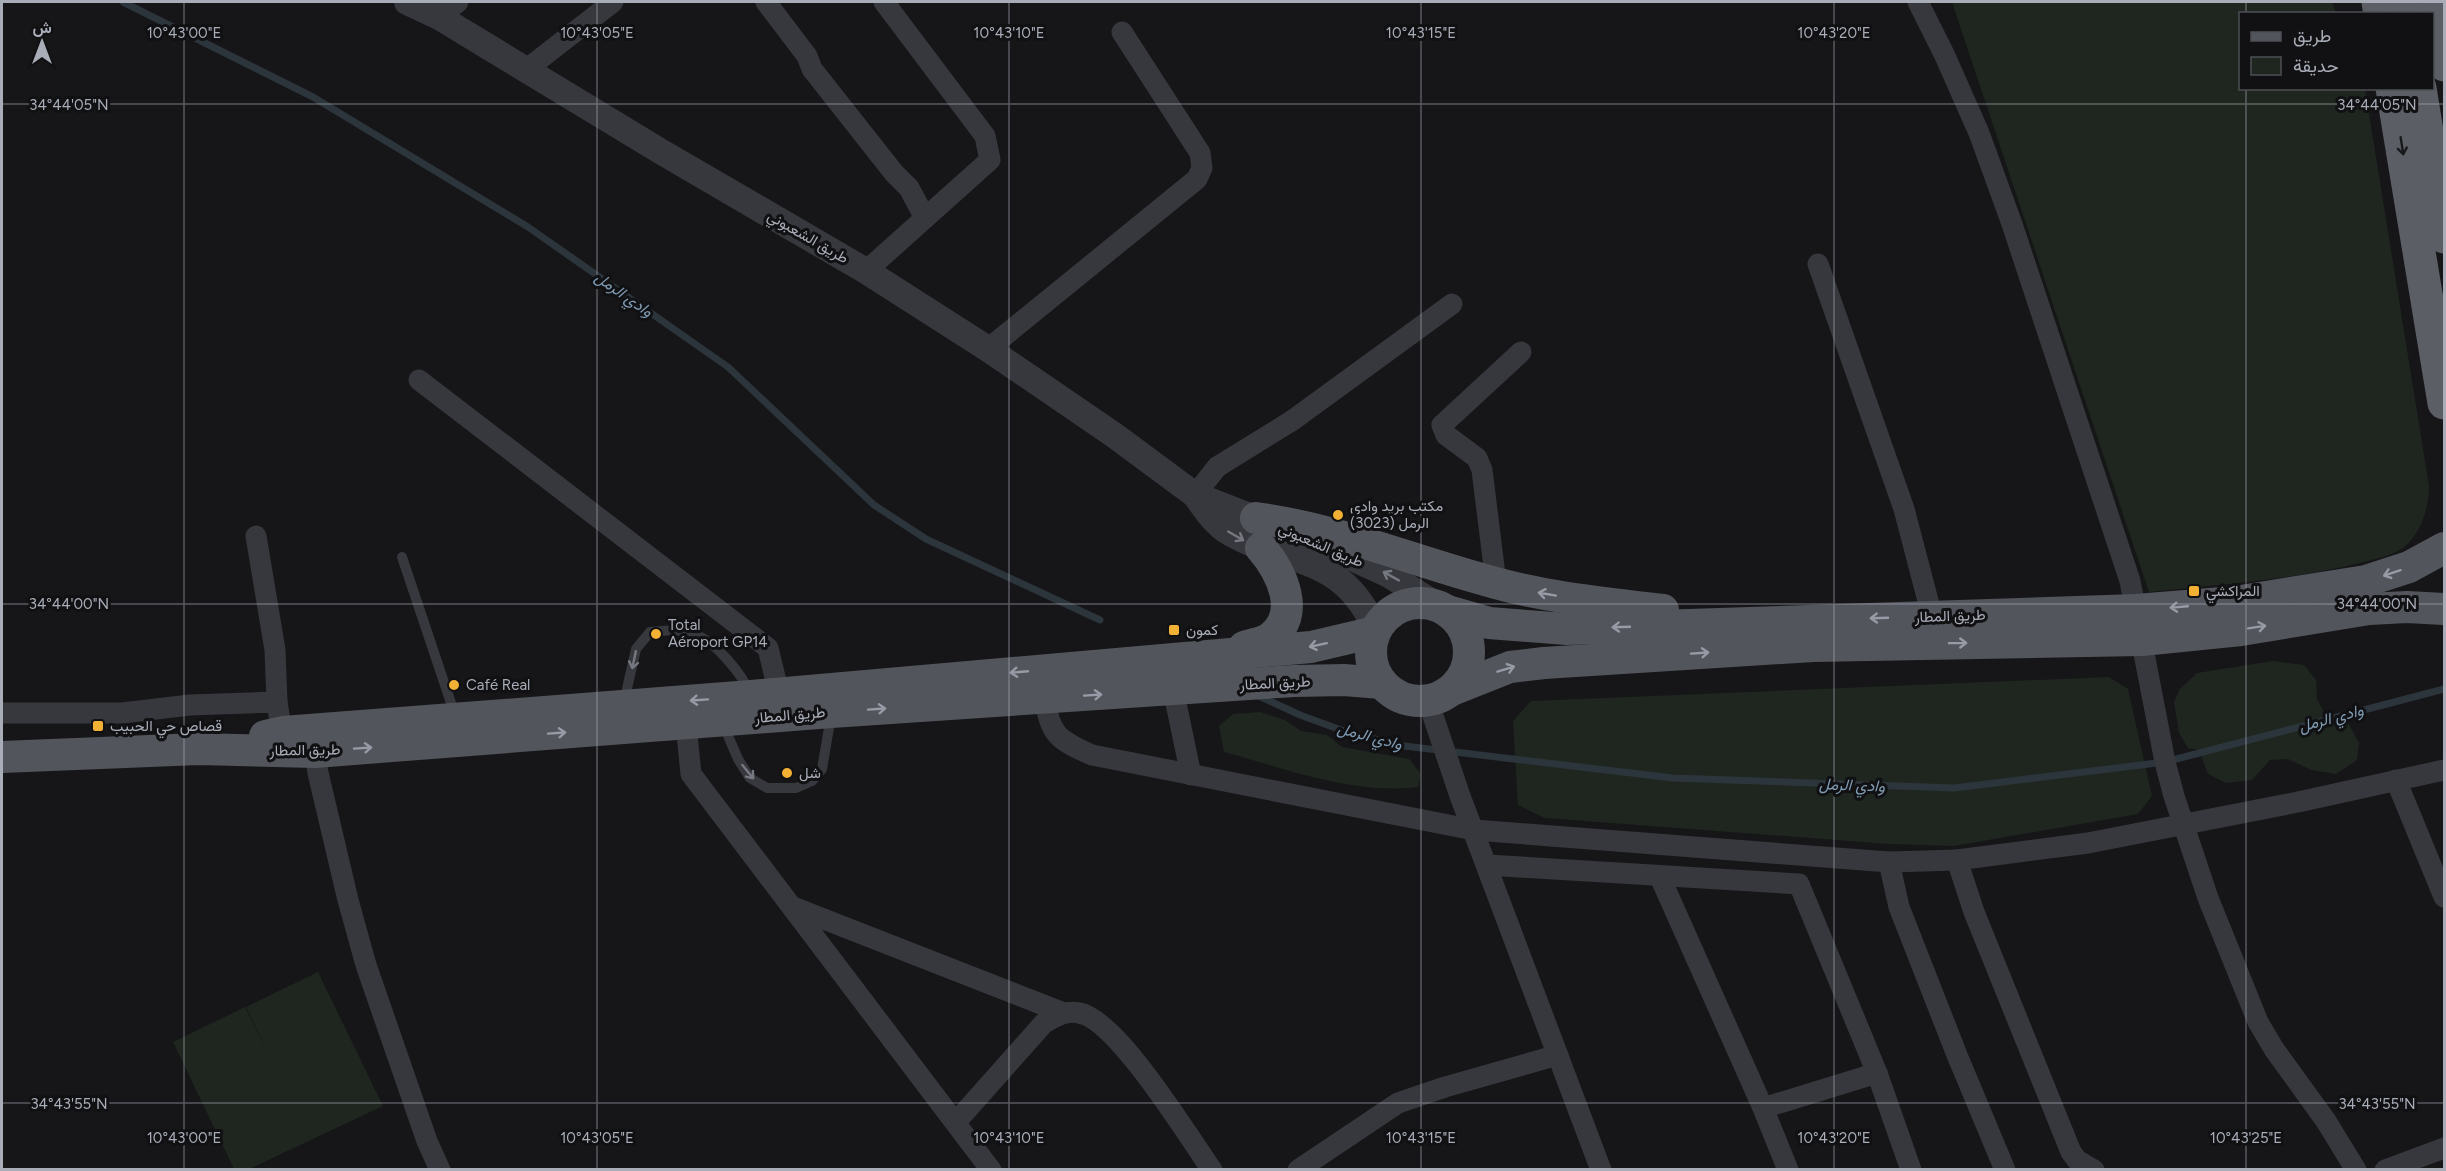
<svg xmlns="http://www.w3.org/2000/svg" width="2446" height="1171" font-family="Figtree,Vazirmatn,sans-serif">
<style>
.green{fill:#1e261f}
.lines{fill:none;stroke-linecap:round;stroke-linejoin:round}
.stream{stroke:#2c353c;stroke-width:7}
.service{stroke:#37383d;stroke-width:10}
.minor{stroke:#37383d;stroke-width:21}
.tertiary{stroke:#37383d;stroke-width:26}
.primary{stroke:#53555c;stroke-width:32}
.trunk{stroke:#5b5e65;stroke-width:33}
.oneway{stroke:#18191b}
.oneway2{stroke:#757881}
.oneway3{stroke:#979ba6}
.ticks{fill:none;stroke:#a8adb8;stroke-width:1.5;stroke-opacity:0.45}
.poi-dot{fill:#f2b134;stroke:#111113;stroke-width:2}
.labels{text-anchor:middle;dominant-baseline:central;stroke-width:6;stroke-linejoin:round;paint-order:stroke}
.street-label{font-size:15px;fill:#a8adb8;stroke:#111113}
.poi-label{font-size:15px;fill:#a8adb8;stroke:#111113;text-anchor:start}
.water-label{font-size:16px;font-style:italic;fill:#7f9bb3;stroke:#111113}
.ticks-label{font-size:15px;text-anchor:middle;fill:#a8adb8;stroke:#111113;stroke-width:6;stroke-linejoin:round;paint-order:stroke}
</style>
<rect width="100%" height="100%" fill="#161618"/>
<g class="green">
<path d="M1952 2H2332L2336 13 2240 14V88L2365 89 2429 486C2429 508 2421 534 2403 548 2392 556 2377 558 2364 562 2294 580 2221 584 2149 592Z"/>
<polygon points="2273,661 2304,665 2316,680 2317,699 2326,716 2348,723 2359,743 2357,760 2336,774 2311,770 2288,759 2270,760 2252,780 2226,783 2208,774 2199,750 2188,748 2179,733 2174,702 2180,689 2197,673"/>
<polygon points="2109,677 2128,689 2152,796 2138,814 1954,846 1889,844 1545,818 1518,805 1513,721 1531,701"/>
<path d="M1260 712 1285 720 1301 731 1327 735 1342 747 1409 759 1421 774 1418 787C1353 795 1287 769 1224 752L1219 726 1233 714Z"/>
<polygon points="318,972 383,1106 249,1169 234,1169 173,1042 245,1007 270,1058 246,1007"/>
</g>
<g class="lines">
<g class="stream">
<polyline points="123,2 313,97 528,227 728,367 874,505 926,539 1100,620"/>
<polyline points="1259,696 1300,715 1341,730 1396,745 1673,778 1954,788 2165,762 2444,689"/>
</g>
<g class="service">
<polyline points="402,557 455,715"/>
<path d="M624 702 636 649 650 632C665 630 683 629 697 635 716 643 742 674 750 693"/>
<polyline points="723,724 738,759 750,778 767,788 796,788 812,781 822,769 831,716"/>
</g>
<g class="minor">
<polyline points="766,2 807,56 812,69 894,173 909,188 925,218"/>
<polyline points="1918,2 1945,56 1979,133 2012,224 2130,581 2165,762 2174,796 2208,898 2258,1022 2274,1049 2326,1121 2356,1170"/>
<polyline points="432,5 439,17 458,2"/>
<polyline points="527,69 613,2"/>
<polyline points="1818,264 1904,509 1932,616"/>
<polyline points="866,271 990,160 985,136 884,2"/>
<polyline points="988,349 1197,179 1202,168 1200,153 1122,32"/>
<polyline points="419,380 768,648 782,706"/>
<polyline points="1195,495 1217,467 1293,420 1452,304"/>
<polyline points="256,536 275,650 277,702"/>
<polyline points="1496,583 1482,470 1477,458 1446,435 1442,425 1521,352"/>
<polyline points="1173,689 1191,775"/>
<path d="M1045 698C1049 735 1060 741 1092 755L1474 830 1889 862 1957 860"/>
<polyline points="1428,701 1460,796 1601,1170"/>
<polyline points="2,713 122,713 190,705 277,702 284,746"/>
<polyline points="686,724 691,774 991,1170"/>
<polyline points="315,752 318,773 348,900 366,965 427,1141 440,1170"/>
<polyline points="2396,780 2444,897"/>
<polyline points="1889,862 1899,907 1957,1055 2005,1170"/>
<polyline points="1487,865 1799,884 1877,1073 1911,1170"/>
<polyline points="1660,877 1763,1108 1788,1170"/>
<polyline points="793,907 1064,1013"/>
<polyline points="1763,1108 1877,1073"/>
<path d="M956 1122 1044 1023C1055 1017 1066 1010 1079 1013 1116 1018 1188 1136 1212 1170"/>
<polyline points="1298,1170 1398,1103 1445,1087 1558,1055"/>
<polyline points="2094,1170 2077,1160 2071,1152 1974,912 1957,860 2088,843 2298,802 2444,770"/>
<polyline points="2385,1170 2444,1148"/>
</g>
<g class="tertiary">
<polyline points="407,2 439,17 660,151 866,271 988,349 1114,435 1195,495 1273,525"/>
<path d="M1195 495C1204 508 1213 521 1225 530 1261 554 1310 555 1344 584 1358 596 1367 612 1376 628"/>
<polyline points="1310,539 1389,575 1440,607"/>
</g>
<g class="primary">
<path d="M1256 518C1338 529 1413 561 1492 582 1548 598 1606 603 1663 610"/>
<circle cx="1420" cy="652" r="49"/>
<polyline points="1447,611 1489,623 1567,629 2136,610 2235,602 2366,581 2409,567 2444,548"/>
<path d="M1244 647C1252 644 1263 643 1270 638 1303 615 1281 571 1261 548"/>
<polyline points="1452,690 1510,667 1544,663 1813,646 2142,640 2241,630 2369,609 2407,607 2444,609"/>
<polyline points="265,736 283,732 751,696 1311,647 1375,632"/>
<polyline points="2,757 199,749 315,752 831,712 1173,689 1294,681 1344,680 1381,683"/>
</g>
<g class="trunk">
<polyline points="2378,2 2380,14"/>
<polyline points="2405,2 2407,14"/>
<polyline points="2433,2 2444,65"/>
<polyline points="2392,88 2444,403"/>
<polyline points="2420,88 2444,237"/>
</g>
</g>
<defs><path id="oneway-shaft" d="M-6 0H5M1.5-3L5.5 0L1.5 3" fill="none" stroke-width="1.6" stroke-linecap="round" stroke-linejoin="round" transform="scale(1.5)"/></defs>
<use class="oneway" href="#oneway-shaft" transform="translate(2402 146) rotate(81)"/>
<g class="oneway2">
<use href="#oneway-shaft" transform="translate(1236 536) rotate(30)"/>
<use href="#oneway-shaft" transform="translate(1391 576) rotate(-151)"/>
<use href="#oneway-shaft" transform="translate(634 660) rotate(102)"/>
<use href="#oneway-shaft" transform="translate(748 772) rotate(51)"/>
</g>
<g class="oneway3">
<use href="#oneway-shaft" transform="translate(2392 573) rotate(162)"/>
<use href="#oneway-shaft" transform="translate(1547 594) rotate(-170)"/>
<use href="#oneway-shaft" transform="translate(2179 607) rotate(175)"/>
<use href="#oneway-shaft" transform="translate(1879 618) rotate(178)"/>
<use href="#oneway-shaft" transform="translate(1621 627) rotate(178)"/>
<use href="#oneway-shaft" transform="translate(2257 627) rotate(-9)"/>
<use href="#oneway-shaft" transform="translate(1958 643) rotate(-1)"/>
<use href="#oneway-shaft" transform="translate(1318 645) rotate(168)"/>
<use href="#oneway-shaft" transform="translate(1700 653) rotate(-4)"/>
<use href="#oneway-shaft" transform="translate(1506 669) rotate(-17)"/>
<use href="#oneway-shaft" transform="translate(1019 672) rotate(175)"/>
<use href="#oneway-shaft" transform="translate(1093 695) rotate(-4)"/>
<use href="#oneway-shaft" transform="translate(699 700) rotate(176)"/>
<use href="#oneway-shaft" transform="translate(877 709) rotate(-4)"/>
<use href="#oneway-shaft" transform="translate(557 733) rotate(-4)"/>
<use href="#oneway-shaft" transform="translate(363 748) rotate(-4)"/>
</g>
<path class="ticks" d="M184 2V1170M597 2V1170M1009 2V1170M1421 2V1170M1834 2V1170M2246 2V14M2246 88V1170M2 104H2444M2 604H2444M2 1103H2444"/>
<g class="poi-dot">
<circle cx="1338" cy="515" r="6"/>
<rect x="2188" y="585" width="12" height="12" rx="3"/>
<rect x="1168" y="624" width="12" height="12" rx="3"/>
<circle cx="656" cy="634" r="6"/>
<circle cx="454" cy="685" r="6"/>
<rect x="92" y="720" width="12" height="12" rx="3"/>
<circle cx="787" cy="773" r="6"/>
</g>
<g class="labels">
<g class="street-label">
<text transform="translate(808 237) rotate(30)">طريق الشعبوني</text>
<text transform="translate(1321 545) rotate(23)">طريق الشعبوني</text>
<text transform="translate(1950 616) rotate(-2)">طريق المطار</text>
<text transform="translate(1275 683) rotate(-3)">طريق المطار</text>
<text transform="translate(790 715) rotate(-5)">طريق المطار</text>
<text transform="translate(305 750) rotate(-1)">طريق المطار</text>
</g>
<g class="poi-label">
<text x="1350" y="506">مكتب بريد وادي<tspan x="1350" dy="17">الرمل (3023)</tspan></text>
<text x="2206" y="591">المراكشي</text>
<text x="668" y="625">Total<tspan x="668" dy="17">Aéroport GP14</tspan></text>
<text x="1186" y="630">كمون</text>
<text x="466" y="685">Café Real</text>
<text x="110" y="726">قصاص حي الحبيب</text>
<text x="799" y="773">شل</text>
</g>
<g class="water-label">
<text transform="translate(624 294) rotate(35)">وادي الرمل</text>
<text transform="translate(2331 718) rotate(-15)">وادي الرمل</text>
<text transform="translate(1370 736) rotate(15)">وادي الرمل</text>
<text transform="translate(1852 785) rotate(2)">وادي الرمل</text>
</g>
</g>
<g class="ticks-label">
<text x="184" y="38">10°43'00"E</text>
<text x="597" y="38">10°43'05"E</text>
<text x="1009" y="38">10°43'10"E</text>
<text x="1421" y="38">10°43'15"E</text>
<text x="1834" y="38">10°43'20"E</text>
<text x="69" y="110">34°44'05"N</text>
<text x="2377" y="110">34°44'05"N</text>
<text x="69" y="609">34°44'00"N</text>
<text x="2377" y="609">34°44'00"N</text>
<text x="69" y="1109">34°43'55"N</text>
<text x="2377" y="1109">34°43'55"N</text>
<text x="184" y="1143">10°43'00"E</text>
<text x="597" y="1143">10°43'05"E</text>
<text x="1009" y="1143">10°43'10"E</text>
<text x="1421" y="1143">10°43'15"E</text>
<text x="1834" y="1143">10°43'20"E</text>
<text x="2246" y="1143">10°43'25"E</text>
</g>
<rect width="2446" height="1171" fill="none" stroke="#a8adb8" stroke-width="6"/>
<rect x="2239" y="12" width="195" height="78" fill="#111113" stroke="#4d4f55" stroke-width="1.5"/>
<rect x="2251" y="32" width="30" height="9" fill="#53555c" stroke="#4d4f55" stroke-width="1.5"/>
<text x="2293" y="42" font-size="18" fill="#a8adb8">طريق</text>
<rect x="2251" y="57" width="30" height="18" fill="#1e261f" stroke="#4d4f55" stroke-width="1.5"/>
<text x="2293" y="72" font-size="18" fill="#a8adb8">حديقة</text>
<g transform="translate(42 42)" stroke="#111113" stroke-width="4.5" paint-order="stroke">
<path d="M0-4.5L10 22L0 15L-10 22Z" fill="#a8adb8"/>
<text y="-9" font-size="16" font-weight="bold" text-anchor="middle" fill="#a8adb8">ش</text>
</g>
</svg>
